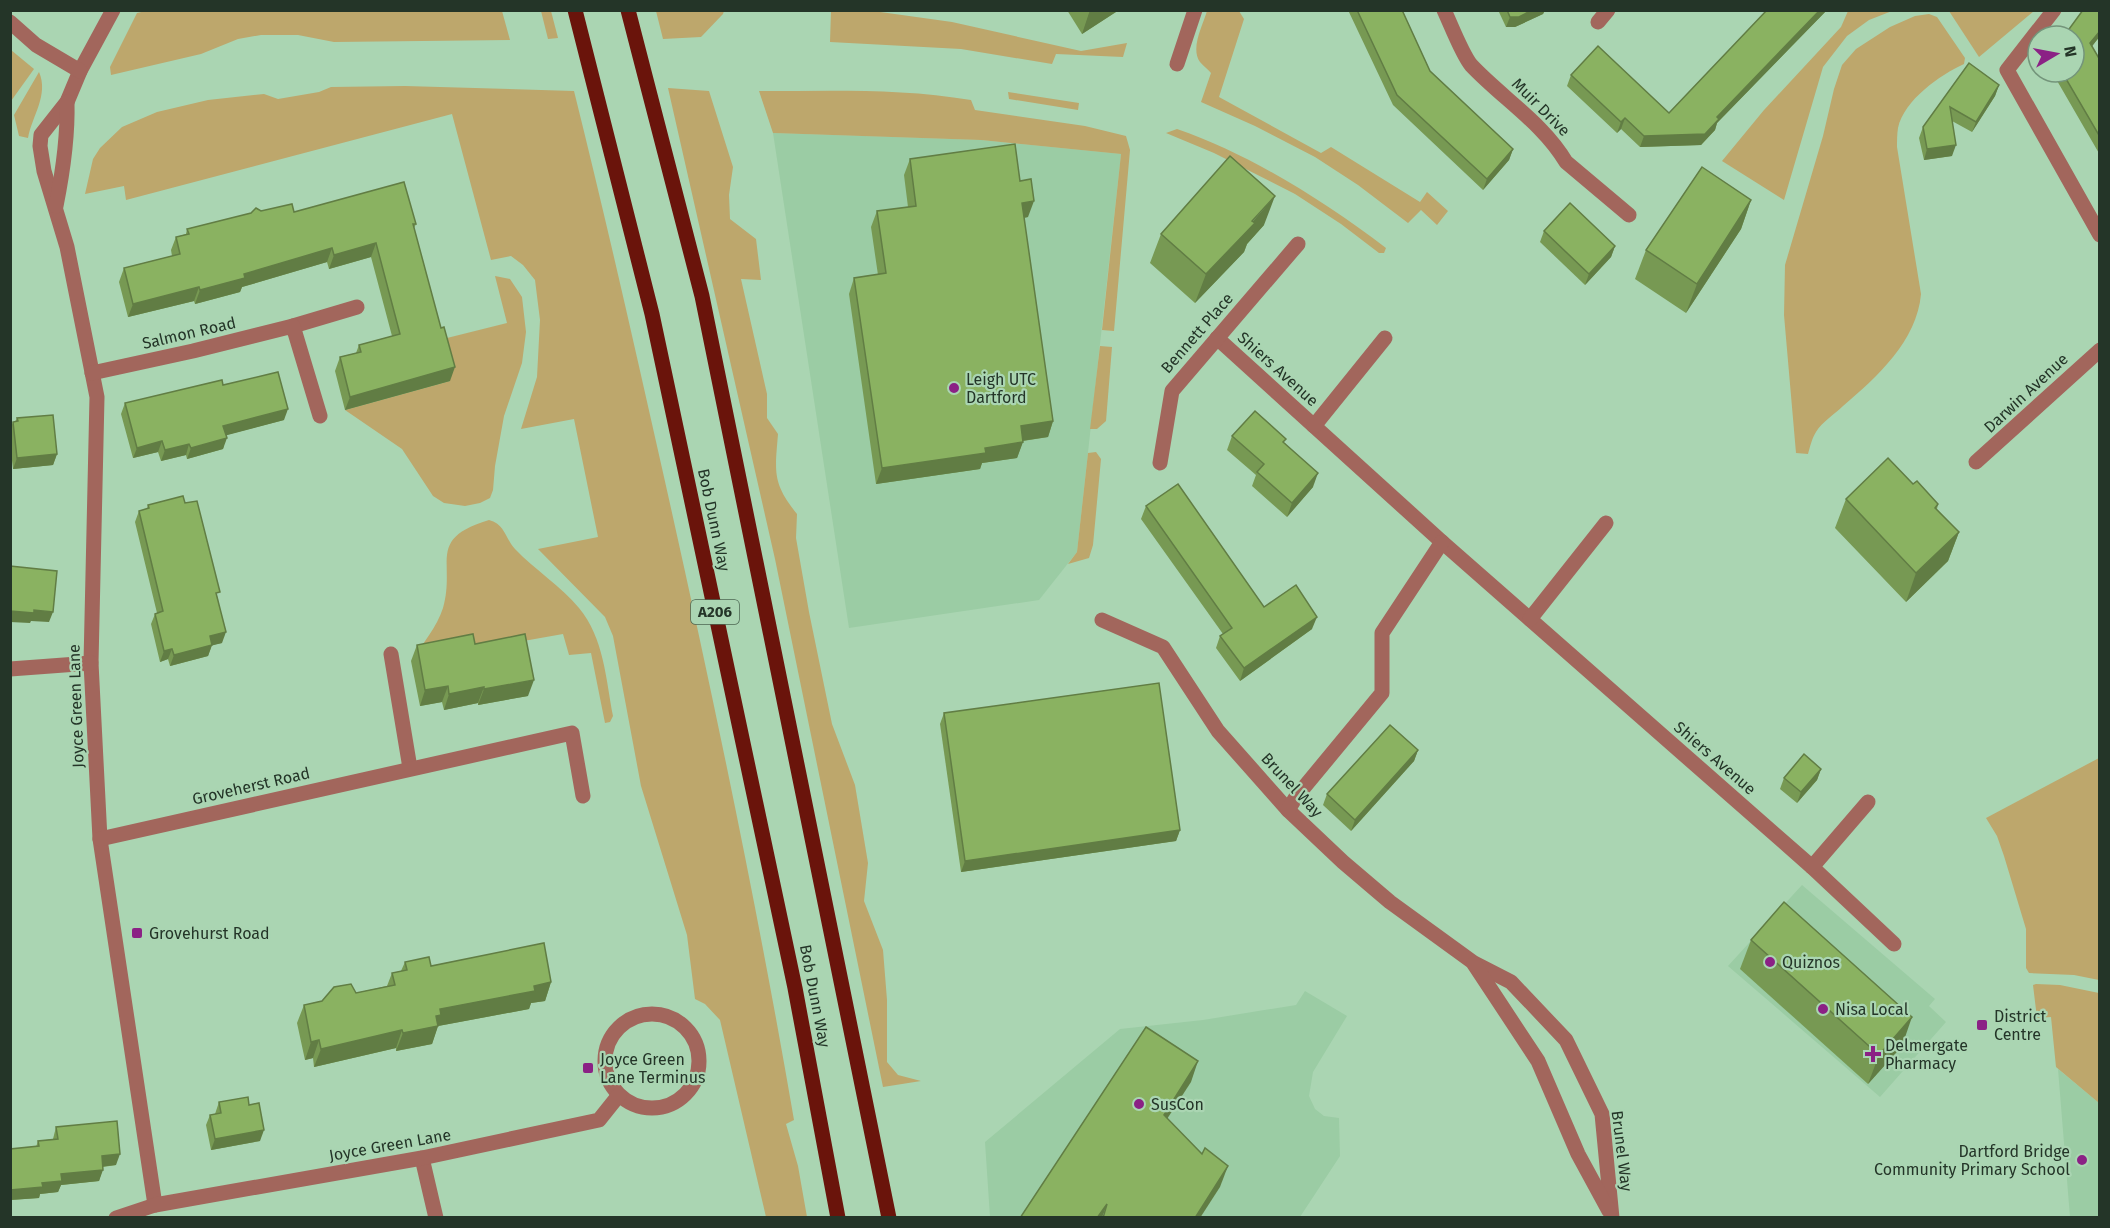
<svg xmlns="http://www.w3.org/2000/svg" width="2110" height="1228" font-family="'Fira Sans',sans-serif">
<style>
.built{fill:#9bcca4}
.green{fill:#bda76c}
.lines{fill:none;stroke-linecap:round;stroke-linejoin:round}
.minor{stroke:#a2665c;stroke-width:15}
.major{stroke:#6a140b;stroke-width:15}
.wall{fill:#779953}
.shaded-wall{fill:#617d44}
.building{fill:#8ab261;stroke:#617d44;stroke-width:1.5}
.poi-dot{fill:#8b2185;stroke:#aad5b2;stroke-width:2}
.labels{text-anchor:middle;dominant-baseline:central;stroke-width:4.5;stroke-linejoin:round;paint-order:stroke}
.shield{fill:#aad5b2;stroke:#4c6551;stroke-width:1.5}
.shield-label{font-size:15px;font-weight:bold;fill:#243528}
.street-label{font-size:16px;fill:#243528;stroke:#aad5b2}
.poi-label{font-size:16px;fill:#243528;stroke:#aad5b2;text-anchor:start}
</style>
<rect width="100%" height="100%" fill="#aad5b2"/>
<g class="built">
<polygon points="773,133 981,140 1121,154 1077,552 1039,600 849,628"/>
<polygon points="1802,885 1935,999 1929,1006 1946,1022 1880,1097 1728,966"/>
<polygon points="1305,991 1347,1016 1313,1072 1309,1096 1315,1109 1324,1116 1339,1118 1340,1156 1300,1217 990,1217 985,1142 1120,1029 1203,1020 1296,1005"/>
<polygon points="2058,1069 2099,1103 2099,1217 2070,1217"/>
</g>
<g class="green">
<polygon points="150,10 502,11 510,40 334,42 298,35 261,35 238,39 201,54 111,75 110,67 137,13"/>
<polygon points="866,10 952,22 1081,51 1127,43 1123,57 1056,54 1052,64 961,49 830,42 831,11"/>
<polygon points="541,11 551,11 558,38 548,39"/>
<polygon points="656,11 656,10 724,11 723,14 701,37 663,39"/>
<path d="M1207 11H1239L1244 19 1219 97 1321 153 1331 147 1420 202 1427 192 1448 211 1437 225 1421 210 1408 223 1358 185 1315 157 1255 126 1201 102 1211 73C1208 69 1203 66 1200 62 1190 48 1203 25 1207 11Z"/>
<polygon points="1848,11 1892,11 1869,20 1847,36 1823,67 1784,200 1722,161 1764,110 1841,27"/>
<polygon points="1949,11 2034,11 1979,57"/>
<path d="M1929 14 1937 17 1965 58 1964 64C1940 75 1904 100 1898 128 1897 134 1897 141 1897 147L1921 294C1917 341 1877 377 1843 406 1835 414 1822 422 1816 432 1812 438 1810 447 1808 454L1796 453 1784 315 1785 265 1823 136 1834 89 1842 65 1856 49 1890 27 1915 16Z"/>
<polygon points="11,50 34,69 11,101"/>
<path d="M39 72C49 95 32 116 28 138L19 136 14 115Z"/>
<path d="M405 86 574 91C606 219 635 348 664 477 712 691 757 904 794 1120L786 1124 798 1166 807 1217H766L720 1020 705 1004 695 999 687 935 641 786 613 636 605 617 538 549 598 537 574 419 521 429 537 377 540 320 535 280 523 265 511 256 491 260 452 114 126 200 124 186 85 194 93 159 100 148 122 127 157 112 208 100 264 94 278 99 319 92 331 87Z"/>
<path d="M668 88 709 91 733 167 729 195 730 219 756 239 761 280 741 279 767 394V418L778 434C775 472 772 483 797 514L796 538 809 612 832 724 855 785 868 863 864 901 883 950 887 1000V1062L898 1075 921 1081 883 1087 775 559Z"/>
<path d="M759 91C830 91 901 88 971 100L975 110 1085 126 1126 136 1130 150 1114 331 1102 330 1121 154 981 140 773 133Z"/>
<polygon points="1008,92 1079,103 1078,110 1009,99"/>
<path d="M1177 129C1250 154 1324 201 1386 248L1384 253H1379L1341 224 1295 194 1214 153 1166 133Z"/>
<polygon points="495,276 510,279 522,297 526,332 522,363 504,416 495,466 493,490 490,498 480,503 465,506 444,503 433,496 402,449 345,410 450,381 439,340 507,323"/>
<polygon points="1100,346 1112,347 1106,421 1097,429 1090,429"/>
<polygon points="1096,452 1101,459 1093,545 1089,558 1068,564 1077,552 1088,453"/>
<path d="M489 520C505 524 505 538 515 549 535 570 561 586 579 608 604 638 606 680 613 716L610 722 605 723 591 653 569 655 563 634 412 661C422 644 437 627 443 608 456 562 426 539 489 520Z"/>
<polygon points="2099,758 2099,980 2074,975 2029,973 2026,968 2026,929 2004,856 1997,836 1986,818"/>
<polygon points="2036,984 2060,985 2099,993 2099,1103 2056,1067 2051,1017 2037,1018 2033,985"/>
</g>
<g class="lines">
<g class="minor">
<polyline points="113,10 80,71 67,102 41,135 40,146 44,171 67,247 97,397 91,663 100,839 155,1205"/>
<path d="M1444 10C1451 25 1462 54 1471 65 1502 98 1543 123 1566 162L1629 215"/>
<polyline points="2054,10 2007,70 2100,235"/>
<polyline points="10,22 36,45 80,71"/>
<polyline points="1598,22 1608,10"/>
<polyline points="1177,64 1195,10"/>
<path d="M56 206C63 171 68 138 67 102"/>
<polyline points="293,326 357,307"/>
<polyline points="1217,338 1442,542 1812,867 1894,944"/>
<polyline points="92,373 193,351 293,326 320,416"/>
<polyline points="1314,426 1385,338"/>
<polyline points="1976,462 2100,350"/>
<polyline points="1160,463 1172,391 1298,244"/>
<polyline points="1530,619 1606,523"/>
<polyline points="1102,620 1163,647 1218,731 1288,810 1343,862 1390,902 1474,963 1511,982 1566,1040 1602,1114 1612,1218"/>
<polyline points="391,654 410,768"/>
<polyline points="10,669 91,663"/>
<polyline points="1288,810 1296,797 1382,693 1382,633 1442,542"/>
<polyline points="100,839 572,733 583,796"/>
<polyline points="1812,867 1868,802"/>
<polyline points="1474,964 1538,1061 1578,1154 1609,1211"/>
<circle cx="652" cy="1061" r="47"/>
<polyline points="422,1158 436,1218"/>
<polyline points="116,1218 155,1205 422,1158 599,1120 619,1095"/>
</g>
<g class="major">
<polyline points="575,10 652,314 795,988 838,1218"/>
<polyline points="628,10 702,296 889,1218"/>
</g>
</g>
<g class="wall">
<polygon points="1067,10 1119,10 1082,34"/>
<polygon points="1348,10 1402,10 1430,71 1513,149 1509,160 1483,190 1393,105"/>
<polygon points="1498,10 1545,10 1543,14 1515,27 1506,27"/>
<polygon points="1767,10 1827,10 1717,123 1715,130 1701,145 1640,147 1621,129 1617,133 1567,86 1571,75 1669,113"/>
<polygon points="2100,10 2100,36 2092,46 2100,60 2100,155 2052,72 2074,72"/>
<polygon points="1969,63 1999,85 1995,96 1972,132 1952,121 1952,156 1924,160 1919,138 1923,127"/>
<polygon points="910,159 1020,181 1028,217 1024,218 1053,421 1048,437 1023,441 1017,458 982,463 980,469 876,484 849,294 854,278 878,275 871,227 877,211 908,207 904,175"/>
<polygon points="1751,200 1741,229 1686,313 1635,279 1646,250"/>
<polygon points="261,211 294,212 416,224 414,228 450,381 345,410 335,371 340,357 356,353 359,345 392,336 371,257 329,269 327,262 242,287 240,292 195,304 194,301 128,317 119,282 124,268 172,256 171,250 176,237 186,234 187,229"/>
<polygon points="1264,225 1247,244 1244,252 1195,303 1150,263 1161,234"/>
<polygon points="1544,231 1615,246 1611,257 1585,285 1540,242"/>
<polygon points="223,385 284,420 226,435 223,449 187,459 186,455 161,461 158,452 133,458 121,414 125,403"/>
<polygon points="17,418 57,454 53,465 13,469 10,444 10,430 13,422 15,422"/>
<polygon points="1232,436 1285,443 1313,487 1287,517 1252,486 1256,475 1227,450"/>
<polygon points="1913,484 1938,504 1937,509 1959,532 1948,561 1906,602 1835,528 1846,499"/>
<polygon points="185,503 218,599 222,643 212,645 208,656 170,666 168,659 160,662 151,624 155,614 157,613 135,522 139,511 147,509 148,505"/>
<polygon points="1146,506 1264,607 1312,629 1240,681 1216,648 1220,636 1223,634 1141,519"/>
<polygon points="475,644 528,696 478,705 478,703 444,710 442,702 420,706 411,661 417,645"/>
<polygon points="944,713 1180,830 1176,841 961,872 940,724"/>
<polygon points="1418,750 1414,761 1351,831 1323,805 1327,794"/>
<polygon points="1821,769 1817,780 1797,803 1780,789 1784,778"/>
<polygon points="1751,940 1902,1046 1868,1084 1740,969"/>
<polygon points="405,962 431,966 551,982 545,1001 531,1003 529,1009 438,1026 432,1044 396,1051 396,1048 314,1067 313,1058 305,1060 297,1023 304,1005 356,993 387,986 392,973 401,971"/>
<polygon points="219,1102 249,1105 260,1141 211,1150 206,1125 210,1115 215,1114"/>
<polygon points="56,1127 116,1165 103,1167 99,1181 61,1185 58,1192 40,1194 39,1198 10,1200 10,1149 36,1147 38,1141 53,1139"/>
</g>
<g class="shaded-wall">
<polygon points="1090,10 1119,10 1082,34"/>
<polygon points="1532,10 1545,10 1543,14 1515,27 1506,27 1510,17"/>
<polygon points="1820,10 1827,10 1717,123 1715,130 1701,145 1640,147 1644,136 1717,117"/>
<polygon points="2100,31 2100,36 2086,54 2090,43"/>
<polygon points="1999,85 1995,96 1972,132 1976,122"/>
<polygon points="1625,118 1621,129 1617,133 1621,122"/>
<polygon points="1956,145 1952,156 1924,160 1927,149"/>
<polygon points="1513,149 1509,160 1483,190 1487,179"/>
<polygon points="1275,196 1264,225 1247,244 1244,252 1195,303 1206,274"/>
<polygon points="1751,200 1741,229 1686,313 1697,284"/>
<polygon points="1034,201 1028,217 1016,219 1022,203"/>
<polygon points="376,243 371,257 329,269 334,255"/>
<polygon points="1615,246 1611,257 1585,285 1589,274"/>
<polygon points="332,248 327,262 242,287 240,292 195,304 200,290 244,274"/>
<polygon points="199,287 194,301 128,317 133,304"/>
<polygon points="455,367 450,381 345,410 350,397"/>
<polygon points="288,409 284,420 220,437 223,426"/>
<polygon points="1053,421 1048,437 1015,442 1021,426"/>
<polygon points="227,438 223,449 187,459 191,448"/>
<polygon points="162,441 158,452 133,458 137,448"/>
<polygon points="1023,442 1017,458 982,463 980,469 876,484 882,468 985,448"/>
<polygon points="189,444 186,455 161,461 165,450"/>
<polygon points="57,454 53,465 13,469 17,458"/>
<polygon points="1318,473 1313,487 1287,517 1292,503"/>
<polygon points="1959,532 1948,561 1906,602 1916,573"/>
<polygon points="34,610 53,612 49,622 31,621 30,623 10,622 10,611"/>
<polygon points="1317,617 1312,629 1240,681 1244,668"/>
<polygon points="226,632 222,643 206,647 210,636"/>
<polygon points="212,645 208,656 170,666 174,655"/>
<polygon points="172,649 168,659 160,662 164,651"/>
<polygon points="534,680 528,696 478,705 484,689"/>
<polygon points="448,686 442,702 420,706 425,690"/>
<polygon points="484,687 478,703 444,710 449,694"/>
<polygon points="1418,750 1414,761 1351,831 1355,820"/>
<polygon points="1821,769 1817,780 1797,803 1801,792"/>
<polygon points="1180,830 1176,841 961,872 965,861"/>
<polygon points="551,982 545,1001 531,1003 529,1009 438,1026 432,1044 396,1051 403,1033 440,1009"/>
<polygon points="1912,1017 1902,1046 1868,1084 1879,1055"/>
<polygon points="402,1030 396,1048 314,1067 321,1049"/>
<polygon points="319,1040 313,1058 305,1060 311,1042"/>
<polygon points="1198,1061 1191,1082 1156,1136 1164,1115"/>
<polygon points="264,1130 260,1141 211,1150 215,1139"/>
<polygon points="120,1154 116,1165 98,1167 102,1156"/>
<polygon points="1228,1166 1220,1187 1200,1218 1195,1218"/>
<polygon points="103,1170 99,1181 61,1185 58,1192 40,1194 39,1198 10,1200 10,1190 42,1183 61,1174"/>
<polygon points="1107,1204 1102,1218 1097,1218"/>
</g>
<g class="building">
<polygon points="1357,10 1402,10 1430,71 1513,149 1487,179 1397,95"/>
<polygon points="1507,10 1532,10 1519,17 1510,17"/>
<polygon points="1767,10 1820,10 1717,117 1719,119 1705,134 1644,136 1625,118 1621,122 1571,75 1598,46 1669,113"/>
<polygon points="2083,10 2100,10 2100,31 2090,43 2100,60 2100,137 2062,72 2074,72 2074,36 2064,36"/>
<polygon points="1969,63 1999,85 1976,122 1950,107 1956,145 1927,149 1923,127"/>
<polygon points="1015,144 1020,181 1031,179 1034,201 1022,203 1053,421 1021,426 1023,442 985,448 986,453 882,468 854,278 886,273 877,211 916,206 910,159"/>
<polygon points="1230,156 1275,196 1252,221 1255,223 1206,274 1161,234"/>
<polygon points="1702,167 1751,200 1697,284 1646,250"/>
<polygon points="404,182 416,224 413,224 441,328 444,327 455,367 350,397 340,357 361,352 359,345 400,334 376,243 334,255 332,248 244,274 245,278 200,290 199,287 133,304 124,268 180,254 176,237 189,234 187,229 251,213 256,208 261,211 292,204 294,212"/>
<polygon points="1570,203 1615,246 1589,274 1544,231"/>
<polygon points="278,372 288,409 223,426 227,438 191,448 189,444 165,450 162,441 137,448 125,403 222,380 223,385"/>
<polygon points="1255,411 1286,439 1283,442 1318,473 1292,503 1257,472 1264,464 1232,436"/>
<polygon points="53,415 57,454 17,458 13,422 18,421 17,418"/>
<polygon points="1888,458 1913,484 1917,481 1938,504 1935,508 1959,532 1916,573 1846,499"/>
<polygon points="1178,484 1264,607 1296,585 1317,617 1244,668 1220,636 1232,628 1146,506"/>
<polygon points="183,496 185,503 197,501 220,592 216,593 226,632 210,636 212,645 174,655 172,649 164,651 155,614 163,611 139,511 149,508 148,505"/>
<polygon points="10,566 57,571 53,612 34,610 34,613 10,611"/>
<polygon points="473,634 475,644 525,634 534,680 484,689 484,687 449,694 448,686 425,690 417,645"/>
<polygon points="1159,683 1180,830 965,861 944,713"/>
<polygon points="1390,725 1418,750 1355,820 1327,794"/>
<polygon points="1804,754 1821,769 1801,792 1784,778"/>
<polygon points="1784,902 1912,1017 1879,1055 1751,940"/>
<polygon points="544,943 551,982 534,986 535,991 440,1009 441,1015 436,1016 438,1026 403,1033 402,1030 321,1049 319,1040 311,1042 304,1005 322,1001 334,987 351,984 356,993 395,985 392,973 407,970 405,962 429,957 431,966"/>
<polygon points="1146,1027 1198,1061 1164,1115 1202,1154 1205,1148 1228,1166 1195,1218 1103,1218 1107,1204 1097,1218 1020,1218"/>
<polygon points="248,1097 249,1105 259,1103 264,1130 215,1139 210,1115 221,1113 219,1102"/>
<polygon points="117,1121 120,1154 102,1156 103,1170 61,1174 62,1181 42,1183 43,1187 10,1190 10,1149 39,1146 38,1141 58,1139 56,1127"/>
</g>
<g class="poi-dot">
<circle cx="954" cy="388" r="6"/>
<rect x="131" y="927" width="12" height="12" rx="3"/>
<circle cx="1770" cy="962" r="6"/>
<circle cx="1823" cy="1009" r="6"/>
<rect x="1976" y="1019" width="12" height="12" rx="3"/>
<path d="M1870 1045h6v6h6v6h-6v6h-6v-6h-6v-6h6z"/>
<rect x="582" y="1062" width="12" height="12" rx="3"/>
<circle cx="1139" cy="1104" r="6"/>
<circle cx="2082" cy="1160" r="6"/>
</g>
<g class="labels">
<rect class="shield" x="691" y="600" width="48" height="24" rx="4.5"/>
<g class="shield-label">
<text x="715" y="612">A206</text>
</g>
<g class="street-label">
<text transform="translate(1541 107) rotate(45)">Muir Drive</text>
<text transform="translate(189 333) rotate(-13)">Salmon Road</text>
<text transform="translate(1197 333) rotate(-49)">Bennett Place</text>
<text transform="translate(1278 369) rotate(42)">Shiers Avenue</text>
<text transform="translate(2026 393) rotate(-43)">Darwin Avenue</text>
<text transform="translate(714 520) rotate(78)">Bob Dunn Way</text>
<text transform="translate(76 706) rotate(-92)">Joyce Green Lane</text>
<text transform="translate(1715 758) rotate(41)">Shiers Avenue</text>
<text transform="translate(1292 785) rotate(47)">Brunel Way</text>
<text transform="translate(251 786) rotate(-13)">Groveherst Road</text>
<text transform="translate(815 996) rotate(79)">Bob Dunn Way</text>
<text transform="translate(390 1145) rotate(-10)">Joyce Green Lane</text>
<text transform="translate(1622 1151) rotate(83)">Brunel Way</text>
</g>
<g class="poi-label">
<text x="966" y="379">Leigh UTC<tspan x="966" dy="18">Dartford</tspan></text>
<text x="149" y="933">Grovehurst Road</text>
<text x="1782" y="962">Quiznos</text>
<text x="1835" y="1009">Nisa Local</text>
<text x="1994" y="1016">District<tspan x="1994" dy="18">Centre</tspan></text>
<text x="1885" y="1045">Delmergate<tspan x="1885" dy="18">Pharmacy</tspan></text>
<text x="600" y="1059">Joyce Green<tspan x="600" dy="18">Lane Terminus</tspan></text>
<text x="1151" y="1104">SusCon</text>
<text x="2070" y="1151" text-anchor="end">Dartford Bridge<tspan x="2070" dy="18">Community Primary School</tspan></text>
</g>
</g>
<rect width="2110" height="1228" fill="none" stroke="#243528" stroke-width="24"/>
<g transform="translate(2056 54) rotate(80)"><circle r="28" fill="#aad5b2" stroke="#74957b" stroke-width="1.5"/>
<path d="M0-4.5L10 22L0 15L-10 22Z" fill="#8b2185"/>
<text y="-9" font-size="16" font-weight="bold" text-anchor="middle" fill="#243528">N</text>
</g>
</svg>
